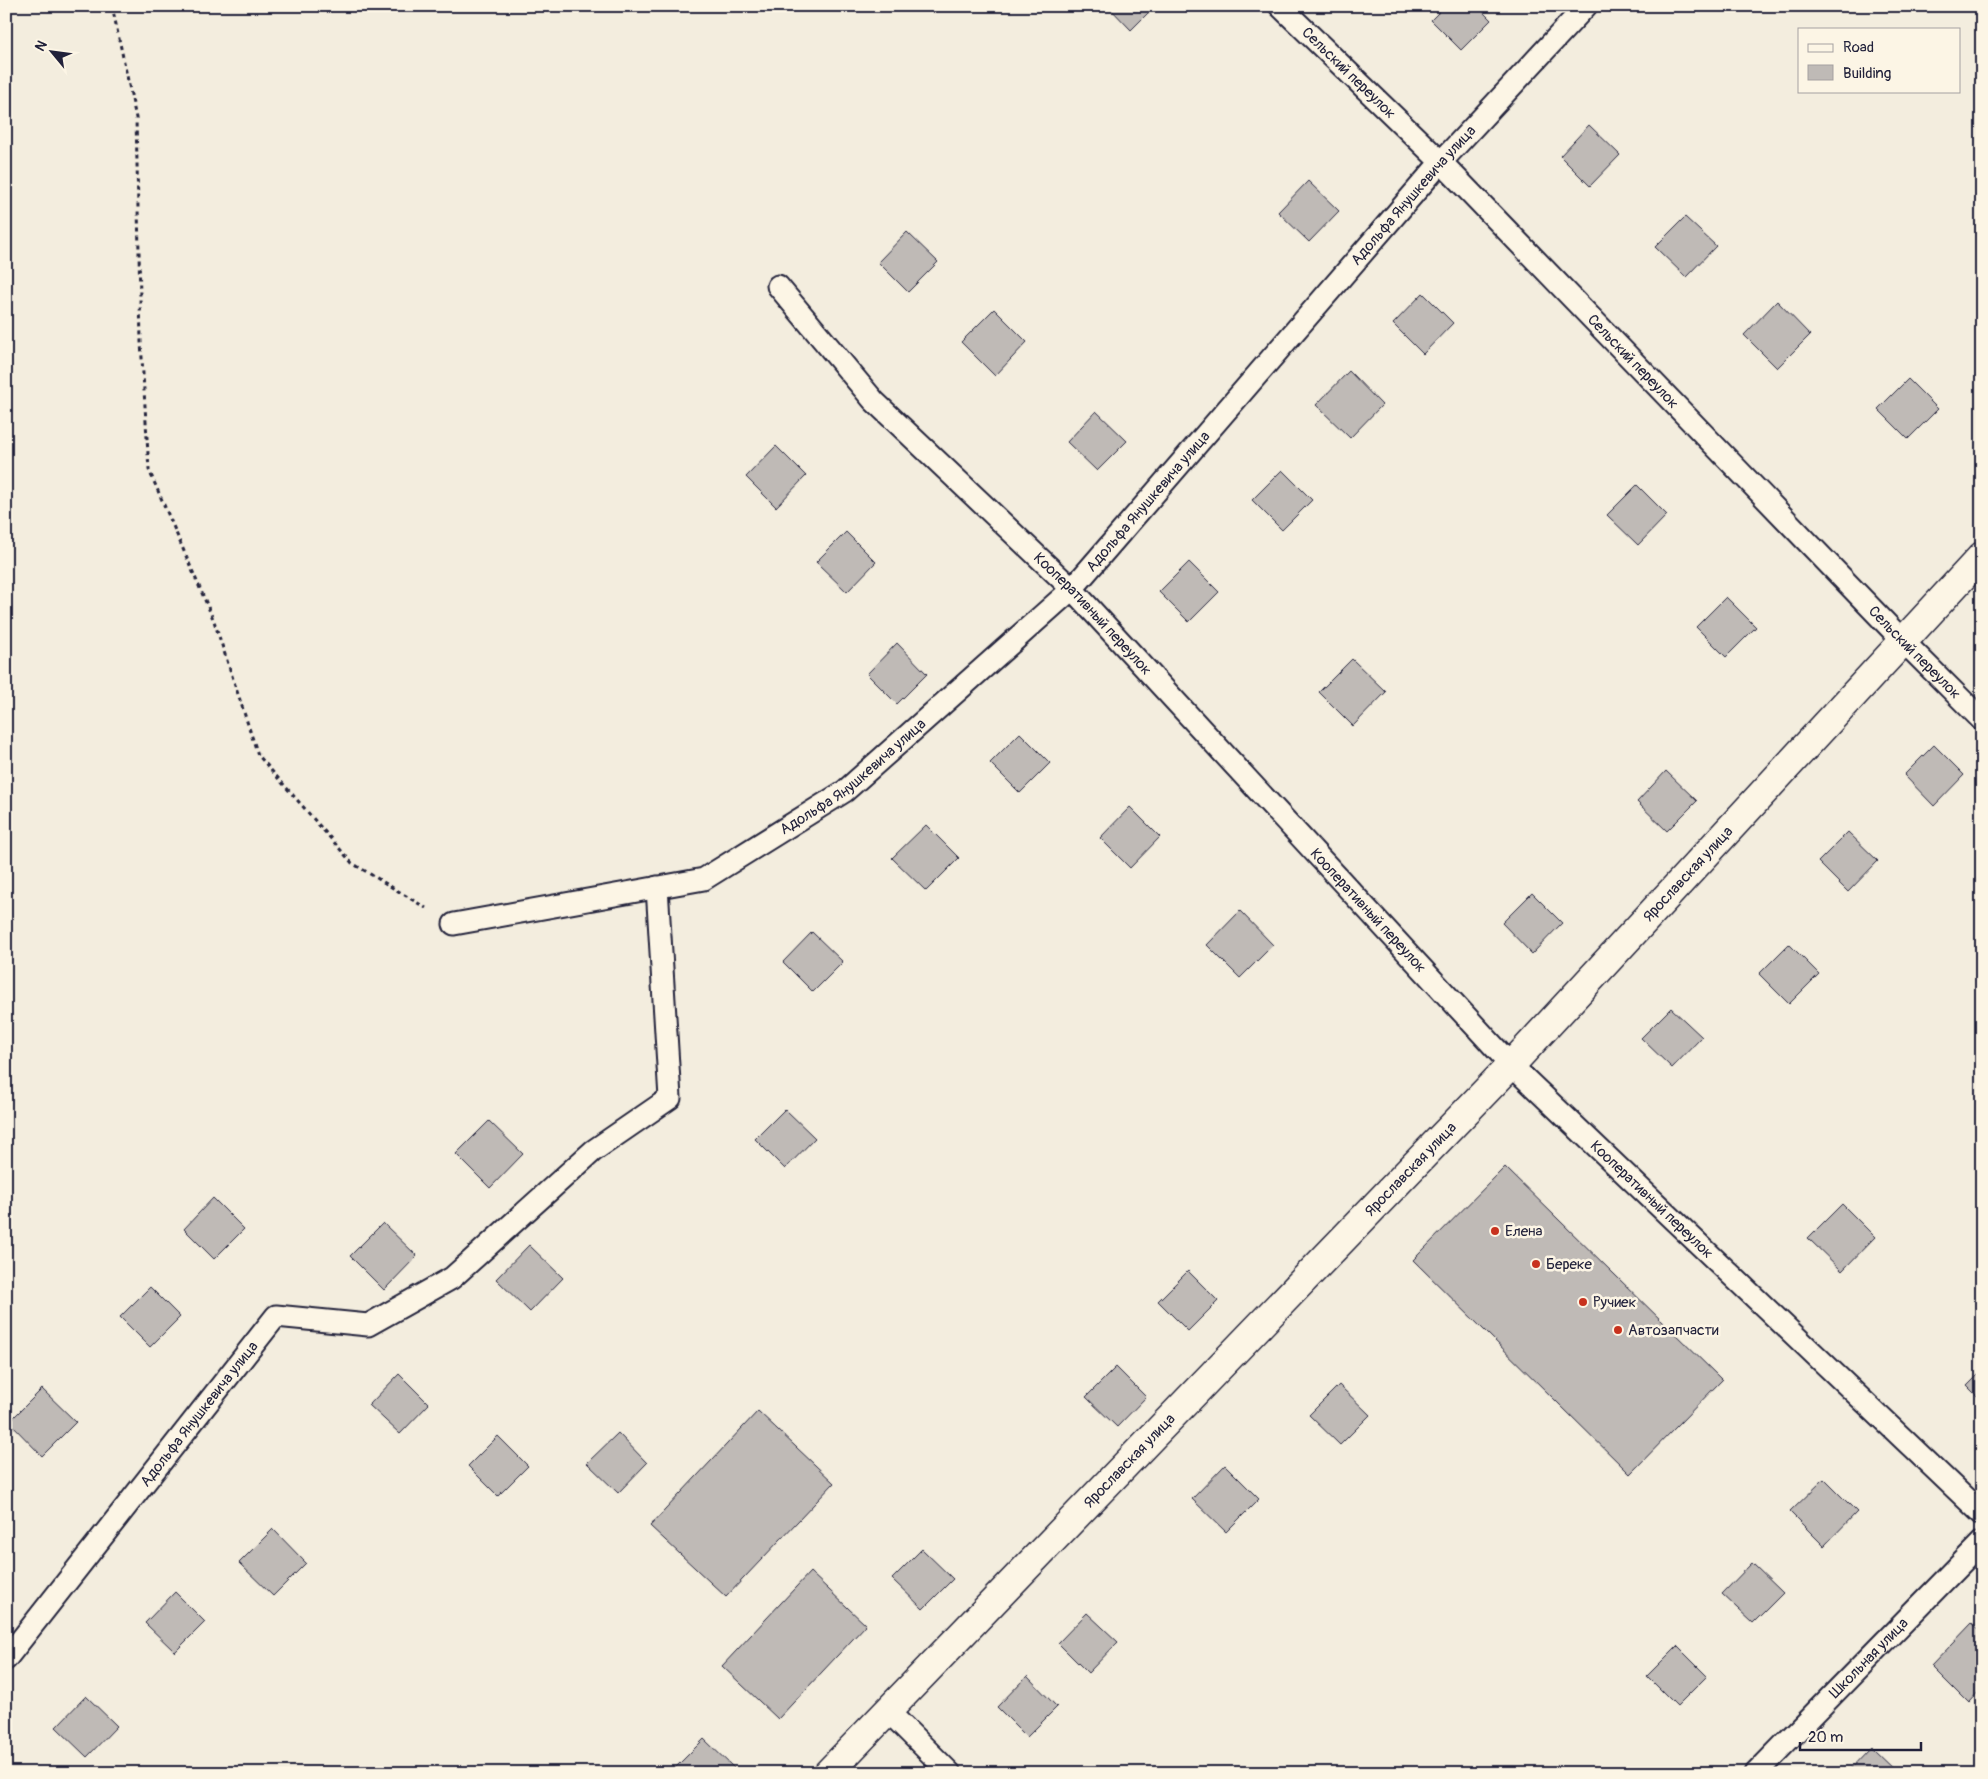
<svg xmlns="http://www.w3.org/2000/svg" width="1988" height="1779" font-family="Pangolin,sans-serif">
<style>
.building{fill:#bfbab6;stroke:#22223b}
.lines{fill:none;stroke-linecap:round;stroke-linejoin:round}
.service-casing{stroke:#22223b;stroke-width:25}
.secondary-casing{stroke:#22223b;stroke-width:31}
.path{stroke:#22223b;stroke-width:3;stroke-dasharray:4 4;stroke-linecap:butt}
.service{stroke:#fcf5e5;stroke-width:21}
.secondary{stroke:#fcf5e5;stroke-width:28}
.poi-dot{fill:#c8321e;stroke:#fcf5e5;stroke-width:2}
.labels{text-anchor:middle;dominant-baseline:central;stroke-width:5;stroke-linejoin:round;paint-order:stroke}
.street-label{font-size:15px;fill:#22223b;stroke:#fcf5e5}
.poi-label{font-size:15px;fill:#22223b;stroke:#fcf5e5;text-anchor:start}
</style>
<rect width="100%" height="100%" fill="#f3edde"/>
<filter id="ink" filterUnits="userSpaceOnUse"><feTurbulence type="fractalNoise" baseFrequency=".02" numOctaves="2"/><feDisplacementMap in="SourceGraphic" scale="10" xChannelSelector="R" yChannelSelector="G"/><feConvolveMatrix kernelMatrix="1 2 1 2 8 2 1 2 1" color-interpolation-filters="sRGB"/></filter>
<g filter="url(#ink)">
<g class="building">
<polygon points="1108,6 1155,6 1131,30"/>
<polygon points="1445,6 1477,6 1491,20 1461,50 1431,20"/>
<polygon points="1589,125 1620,155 1590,186 1560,156"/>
<polygon points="1308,181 1339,211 1309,242 1278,212"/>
<polygon points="1685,217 1716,246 1686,277 1655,247"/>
<polygon points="907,232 938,262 908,292 878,262"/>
<polygon points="1423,293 1453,323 1423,354 1393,324"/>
<polygon points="1777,301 1810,335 1777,368 1744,335"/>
<polygon points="994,309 1027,342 995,376 961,342"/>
<polygon points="1349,371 1382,405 1350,438 1316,405"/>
<polygon points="1908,379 1938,409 1908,439 1878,409"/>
<polygon points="1096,411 1127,441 1097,471 1067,442"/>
<polygon points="776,446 806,476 776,507 746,477"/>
<polygon points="1282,470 1312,500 1282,530 1252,500"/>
<polygon points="1637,485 1667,515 1638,545 1607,515"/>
<polygon points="846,532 876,562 847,592 816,562"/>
<polygon points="1189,562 1219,592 1189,622 1159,592"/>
<polygon points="1726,597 1756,627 1726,657 1696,627"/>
<polygon points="897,643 927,674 897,704 867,674"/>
<polygon points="1352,659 1386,692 1353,726 1319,692"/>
<polygon points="1020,733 1050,763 1020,793 990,763"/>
<polygon points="1934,745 1964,775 1934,806 1904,775"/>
<polygon points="1666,771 1697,801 1667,831 1637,802"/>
<polygon points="1130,807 1160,837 1130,868 1100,838"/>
<polygon points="926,825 959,858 926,891 892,858"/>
<polygon points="1848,832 1878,861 1848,892 1818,862"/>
<polygon points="1532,893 1562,923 1532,954 1502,923"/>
<polygon points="1240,911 1273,945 1240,978 1207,945"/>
<polygon points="812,932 843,962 813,992 783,962"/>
<polygon points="1789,944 1819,974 1789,1004 1759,974"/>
<polygon points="1671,1008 1702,1037 1672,1068 1641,1038"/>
<polygon points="785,1109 815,1138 785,1169 755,1139"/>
<polygon points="489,1121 523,1154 490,1188 456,1154"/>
<polygon points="1505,1167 1722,1380 1630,1474 1413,1260"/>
<polygon points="213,1198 244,1229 214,1259 184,1229"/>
<polygon points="1842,1204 1875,1237 1842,1271 1808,1238"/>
<polygon points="383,1223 417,1256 384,1290 350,1256"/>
<polygon points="529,1245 563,1278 530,1312 496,1279"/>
<polygon points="1188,1271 1218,1301 1188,1331 1158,1301"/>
<polygon points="150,1287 180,1317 150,1347 120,1317"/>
<polygon points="1116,1367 1146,1397 1117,1427 1086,1397"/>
<polygon points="1982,1371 1982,1401 1967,1386"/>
<polygon points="399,1374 429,1404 400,1434 369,1405"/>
<polygon points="1339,1385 1370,1415 1340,1445 1309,1415"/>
<polygon points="42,1389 76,1422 42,1456 9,1422"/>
<polygon points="758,1411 834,1483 726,1597 650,1526"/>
<polygon points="618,1433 647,1463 618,1493 587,1463"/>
<polygon points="498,1436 528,1466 498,1496 468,1466"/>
<polygon points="1225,1465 1259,1499 1226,1532 1192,1499"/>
<polygon points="1824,1479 1857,1512 1824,1546 1790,1512"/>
<polygon points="273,1529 306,1563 273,1596 239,1563"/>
<polygon points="922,1549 953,1579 923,1609 892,1579"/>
<polygon points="1752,1563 1783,1593 1753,1623 1722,1594"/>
<polygon points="810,1572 866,1625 778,1719 722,1666"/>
<polygon points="175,1592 205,1622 175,1652 145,1623"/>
<polygon points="1087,1613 1118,1642 1088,1673 1058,1643"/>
<polygon points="1972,1623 1982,1632 1982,1688 1968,1703 1931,1666"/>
<polygon points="1677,1646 1707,1676 1677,1706 1647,1676"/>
<polygon points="1027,1676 1057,1707 1027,1737 997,1707"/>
<polygon points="86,1696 117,1726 87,1757 56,1727"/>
<polygon points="704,1739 734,1768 730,1773 678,1773 674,1769"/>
<polygon points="1872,1748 1898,1773 1848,1773"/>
</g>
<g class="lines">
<defs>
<g id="service">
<path id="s1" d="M1280 6 1441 162 1903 641 1982 720"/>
<path id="s2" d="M778 286 874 401 1072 589 1511 1065 1982 1514"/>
<path id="s3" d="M454 924 704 879 845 791 1072 589 1441 162 1586 6"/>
<path id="s4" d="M6 1659 276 1316 368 1325 452 1278 593 1151 670 1098 657 887"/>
<polyline points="887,1710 950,1773"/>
<path id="s5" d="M1756 1773 1982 1542"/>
</g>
<g id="secondary">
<path id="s6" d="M828 1773 1511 1065 1982 556"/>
</g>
</defs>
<use href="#service" class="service-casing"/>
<use href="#secondary" class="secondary-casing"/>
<polyline class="path" points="112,6 136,118 141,342 149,470 214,621 258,755 352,863 426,908"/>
<use href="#service" class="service"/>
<use href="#secondary" class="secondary"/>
</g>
</g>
<g class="poi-dot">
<circle cx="1495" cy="1231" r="5"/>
<circle cx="1536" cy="1264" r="5"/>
<circle cx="1583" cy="1302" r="5"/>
<circle cx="1618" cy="1330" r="5"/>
</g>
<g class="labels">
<g class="street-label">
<text stroke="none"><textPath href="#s1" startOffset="96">Сельский переулок</textPath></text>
<text stroke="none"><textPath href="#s3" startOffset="1245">Адольфа Янушкевича улица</textPath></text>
<text stroke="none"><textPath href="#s1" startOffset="501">Сельский переулок</textPath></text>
<text stroke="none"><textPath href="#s3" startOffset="840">Адольфа Янушкевича улица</textPath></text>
<text stroke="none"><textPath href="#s2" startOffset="455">Кооперативный переулок</textPath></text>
<text stroke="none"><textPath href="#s1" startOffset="906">Сельский переулок</textPath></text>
<text stroke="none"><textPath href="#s3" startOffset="435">Адольфа Янушкевича улица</textPath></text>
<text stroke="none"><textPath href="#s6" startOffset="1244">Ярославская улица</textPath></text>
<text stroke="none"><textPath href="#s2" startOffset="860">Кооперативный переулок</textPath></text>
<text stroke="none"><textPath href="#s6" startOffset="839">Ярославская улица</textPath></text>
<text stroke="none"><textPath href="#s2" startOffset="1265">Кооперативный переулок</textPath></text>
<text stroke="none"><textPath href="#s4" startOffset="312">Адольфа Янушкевича улица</textPath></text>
<text stroke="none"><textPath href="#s6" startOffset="434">Ярославская улица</textPath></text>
<text stroke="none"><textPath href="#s5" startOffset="161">Школьная улица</textPath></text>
</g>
<g class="poi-label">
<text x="1505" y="1231">Елена</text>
<text x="1546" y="1264">Береке</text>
<text x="1593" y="1302">Ручиек</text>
<text x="1628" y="1330">Автозапчасти</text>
</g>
</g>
<rect width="1988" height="1779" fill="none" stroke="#fcf5e5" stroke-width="25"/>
<rect x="12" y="12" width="1963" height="1754" fill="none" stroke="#22223b" stroke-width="2" filter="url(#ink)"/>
<rect x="1798" y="28" width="162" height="65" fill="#fcf5e5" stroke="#a5a1a1"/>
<rect x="1808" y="44" width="25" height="8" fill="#fcf5e5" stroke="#a5a1a1"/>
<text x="1843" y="52" font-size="15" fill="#22223b">Road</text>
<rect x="1808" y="65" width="25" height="15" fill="#bfbab6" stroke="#a5a1a1"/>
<text x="1843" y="78" font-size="15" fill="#22223b">Building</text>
<g transform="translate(52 52) rotate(299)" stroke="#fcf5e5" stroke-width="4" paint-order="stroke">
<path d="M0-4L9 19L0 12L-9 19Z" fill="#22223b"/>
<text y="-8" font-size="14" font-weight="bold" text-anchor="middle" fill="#22223b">N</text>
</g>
<path d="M1800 1742v8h121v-8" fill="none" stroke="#22223b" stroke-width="2.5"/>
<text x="1808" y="1742" font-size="15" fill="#22223b" stroke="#fcf5e5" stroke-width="4" paint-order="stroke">20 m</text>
</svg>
